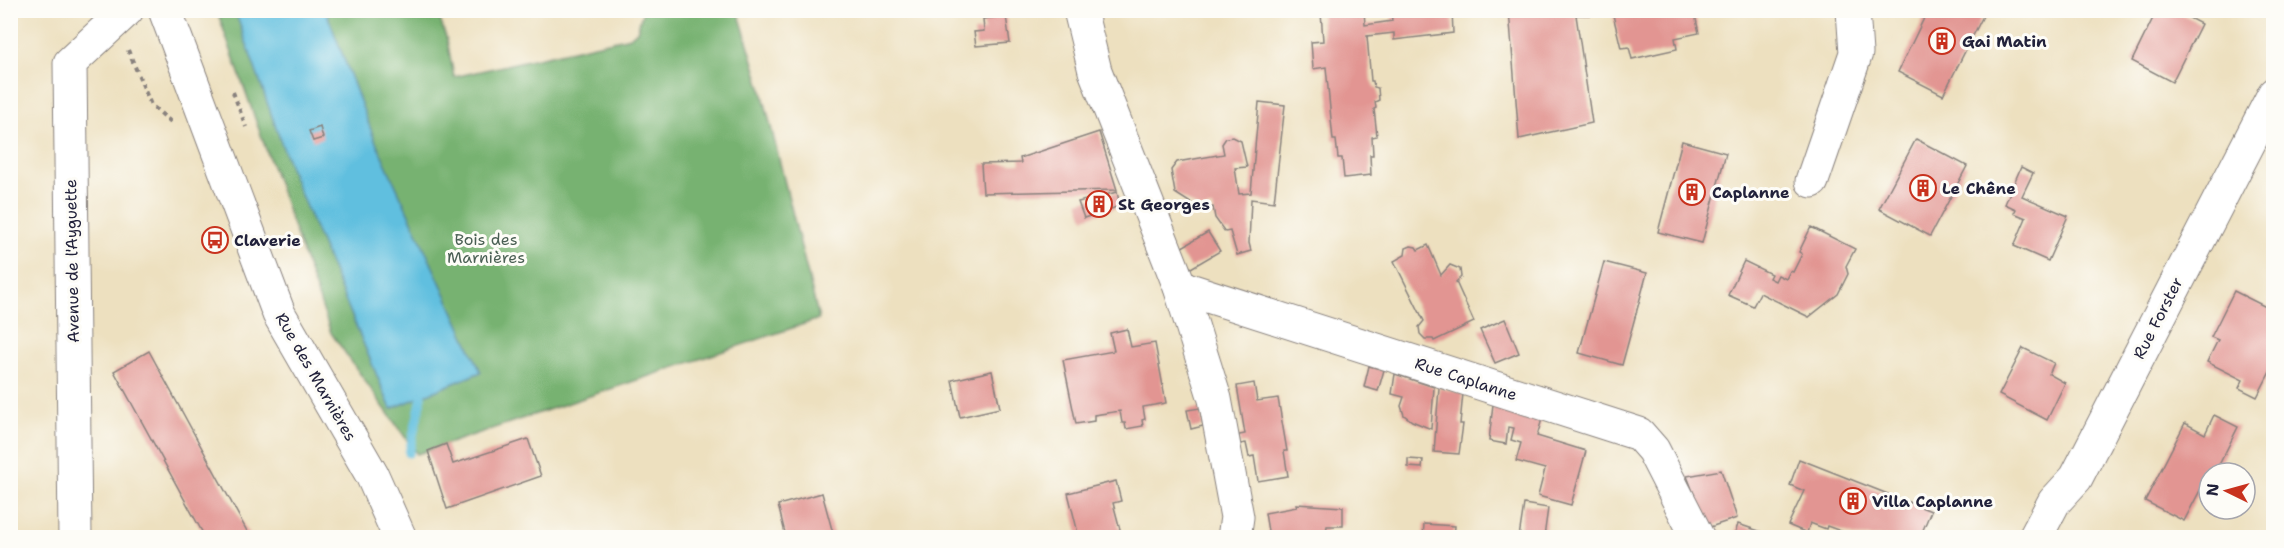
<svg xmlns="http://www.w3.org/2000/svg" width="2284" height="548" font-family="'Shantell Sans',sans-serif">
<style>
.forest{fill:#77b271;stroke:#4c6a56;stroke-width:1.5}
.water{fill:#61bfdf;stroke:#42708d;stroke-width:1.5}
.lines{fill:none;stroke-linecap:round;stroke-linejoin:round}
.stream{stroke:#61bfdf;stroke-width:9}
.building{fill:#e29592}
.minor-casing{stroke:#88817d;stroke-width:35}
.path{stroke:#88817d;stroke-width:4;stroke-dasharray:4.5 4.5;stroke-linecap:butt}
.minor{stroke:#fff;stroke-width:33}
.labels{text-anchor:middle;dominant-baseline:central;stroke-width:6;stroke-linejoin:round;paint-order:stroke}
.poi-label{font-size:16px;font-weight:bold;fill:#22223b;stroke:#fdfcf7;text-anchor:start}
.park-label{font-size:16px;fill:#4a5f54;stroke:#fdfcf7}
.street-label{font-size:16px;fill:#22223b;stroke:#fdfcf7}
</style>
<rect width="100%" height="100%" fill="#fdfcf7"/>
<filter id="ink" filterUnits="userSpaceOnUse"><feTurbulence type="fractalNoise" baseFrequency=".0167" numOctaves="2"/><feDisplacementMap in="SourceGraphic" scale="12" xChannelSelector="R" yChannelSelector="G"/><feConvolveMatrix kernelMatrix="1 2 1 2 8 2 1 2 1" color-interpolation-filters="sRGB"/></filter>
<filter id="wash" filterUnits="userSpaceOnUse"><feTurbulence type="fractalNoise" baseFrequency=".008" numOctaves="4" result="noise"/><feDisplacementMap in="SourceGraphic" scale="24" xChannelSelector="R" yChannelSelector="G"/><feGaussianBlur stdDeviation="1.35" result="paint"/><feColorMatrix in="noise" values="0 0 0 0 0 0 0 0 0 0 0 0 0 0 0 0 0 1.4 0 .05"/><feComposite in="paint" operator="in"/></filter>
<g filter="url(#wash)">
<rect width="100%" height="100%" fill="#ede0bf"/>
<polygon class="forest" points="217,11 437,11 447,40 454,77 630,37 637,31 643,11 738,11 761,87 819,319 417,454 331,333"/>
<polygon class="water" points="235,11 326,11 374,138 481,372 391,409 293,176"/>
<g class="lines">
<polyline class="stream" points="409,453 422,397 419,384"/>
</g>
<g id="blocks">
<g class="building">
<polygon points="1329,10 1364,10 1365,25 1392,21 1391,10 1452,10 1453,33 1394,40 1394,33 1367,36 1371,81 1373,81 1374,87 1378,88 1379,100 1375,102 1376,108 1374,109 1377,136 1372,137 1373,155 1370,155 1371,175 1344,178 1342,158 1338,158 1336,140 1333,140 1326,67 1313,69 1311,42 1323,41 1321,12"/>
<polygon points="1509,10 1694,10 1699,33 1675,38 1677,49 1632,59 1629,47 1621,48 1613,15 1576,15 1592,123 1519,139"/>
<polygon points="1928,10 1986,10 1943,95 1898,72"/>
<polygon points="2157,10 2174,10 2201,24 2172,82 2132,61"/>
<polygon points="1006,16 1010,43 976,46 974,32 984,31 983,19"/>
<polygon points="1259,102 1285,105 1274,202 1251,199 1249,243 1251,251 1237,255 1230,231 1225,232 1215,218 1213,207 1200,209 1175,193 1171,170 1177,162 1224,154 1222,144 1226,138 1233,137 1241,141 1247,167 1235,168 1239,194 1251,193"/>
<polygon points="320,127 323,138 313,141 309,131"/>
<polygon points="1099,132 1117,190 983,193 981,164 1021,163 1020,158"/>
<polygon points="1916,139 1967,166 1930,236 1879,209"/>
<polygon points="1682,141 1726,153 1702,243 1658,232"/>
<polygon points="2021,167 2033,173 2022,196 2068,216 2048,261 2014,246 2026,218 2014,213 2016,209 2005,204"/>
<polygon points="1117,192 1120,206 1084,218 1078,202"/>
<polygon points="1811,227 1855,249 1846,266 1848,274 1838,294 1809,317 1760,293 1753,306 1728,295 1744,261 1771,274 1769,278 1775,281 1778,275 1786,279 1790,271 1793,272 1802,254 1799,252"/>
<polygon points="1208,232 1220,251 1191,268 1177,250"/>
<polygon points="1428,245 1441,275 1450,265 1460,269 1461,277 1456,282 1474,322 1434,341 1433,339 1425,339 1420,334 1419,327 1424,321 1394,261 1405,255 1406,248 1411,246 1416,247 1418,250"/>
<polygon points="1604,262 1647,273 1622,365 1579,353"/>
<polygon points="2234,291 2274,311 2274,364 2257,397 2239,388 2243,380 2207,362 2218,340 2211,337"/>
<polygon points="1505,319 1519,353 1495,363 1480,330"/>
<polygon points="1127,329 1131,347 1155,343 1166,403 1143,407 1145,419 1142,420 1143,426 1126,429 1125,423 1122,423 1120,411 1094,415 1094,421 1076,424 1063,360 1114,351 1110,333"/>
<polygon points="2023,348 2054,363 2049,374 2065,383 2047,420 1999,395"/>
<polygon points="149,351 247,531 251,537 205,537 114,371"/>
<polygon points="1369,366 1384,370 1378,391 1364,387"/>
<polygon points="992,371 1000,408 960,417 952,380"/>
<polygon points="1395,374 1434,387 1431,429 1412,421 1404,415 1401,406 1404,397 1392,394"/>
<polygon points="1254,383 1257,401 1278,398 1287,451 1284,451 1288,476 1258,481 1254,456 1249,457 1246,443 1240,444 1239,435 1245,434 1237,386"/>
<polygon points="1439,388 1463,393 1460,424 1463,424 1459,454 1434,452"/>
<polygon points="1493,404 1542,419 1537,436 1586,451 1571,505 1538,496 1545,469 1516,461 1521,443 1511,440 1514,428 1508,427 1506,444 1489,441"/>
<polygon points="1200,408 1203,426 1191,429 1187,410"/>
<polygon points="2214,415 2238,427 2215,473 2209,473 2209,480 2206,479 2184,521 2145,501 2185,423 2205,434"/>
<polygon points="528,439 541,476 447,509 428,451 446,444 453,464"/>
<polygon points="1408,459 1423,460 1422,468 1408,467"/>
<polygon points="1799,459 1931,511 1920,537 1857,537 1827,526 1826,529 1810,523 1807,533 1788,525 1804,491 1790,485"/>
<polygon points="1721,470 1737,518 1707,528 1687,476"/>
<polygon points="1116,481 1121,501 1113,503 1122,537 1079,537 1068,493"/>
<polygon points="822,493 834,537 786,537 778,505"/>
<polygon points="1296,504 1343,507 1343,526 1327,526 1325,537 1269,537 1265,513 1297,507"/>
<polygon points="1524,504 1548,508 1544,537 1519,537"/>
<polygon points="1424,524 1455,526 1454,537 1423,537"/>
<polygon points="1738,524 1777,537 1734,537"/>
</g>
</g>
</g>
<g filter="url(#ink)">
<use href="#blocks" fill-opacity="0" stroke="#88817d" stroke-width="1.5"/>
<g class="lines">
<defs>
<g id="minor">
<polyline points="165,10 279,314 372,475 400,538"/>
<polyline points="1080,10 1095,71 1180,287 1215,399 1237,517 1234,538"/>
<polyline points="1812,181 1856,53 1853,10"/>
<polyline points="1180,287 1639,434 1653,450 1698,538"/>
<polyline points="75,538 70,63 127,10"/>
<polyline points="2035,538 2054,502 2076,478 2274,94"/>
</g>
</defs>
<use href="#minor" class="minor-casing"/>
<g class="path">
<polyline points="128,50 151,105 171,122"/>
<polyline points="233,92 246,127"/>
</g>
<use href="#minor" class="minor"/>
</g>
</g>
<defs>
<symbol id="building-ring" viewBox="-11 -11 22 22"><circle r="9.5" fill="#fdfcf7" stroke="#c8321e" stroke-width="1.5"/><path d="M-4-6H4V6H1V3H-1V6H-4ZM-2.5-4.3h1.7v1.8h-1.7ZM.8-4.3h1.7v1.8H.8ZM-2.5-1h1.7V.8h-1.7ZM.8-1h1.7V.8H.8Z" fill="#c8321e"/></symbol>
<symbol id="bus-ring" viewBox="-11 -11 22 22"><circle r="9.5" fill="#fdfcf7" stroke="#c8321e" stroke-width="1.5"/><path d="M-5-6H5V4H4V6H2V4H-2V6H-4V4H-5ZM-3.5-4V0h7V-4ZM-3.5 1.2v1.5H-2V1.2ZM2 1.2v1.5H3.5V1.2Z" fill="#c8321e"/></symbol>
</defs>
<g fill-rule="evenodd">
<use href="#building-ring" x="1927" y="26" width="30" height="30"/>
<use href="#building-ring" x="1908" y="173" width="30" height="30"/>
<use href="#building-ring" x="1677" y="177" width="30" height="30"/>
<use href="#building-ring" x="1084" y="189" width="30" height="30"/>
<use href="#bus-ring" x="200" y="225" width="30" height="30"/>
<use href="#building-ring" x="1838" y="486" width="30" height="30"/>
</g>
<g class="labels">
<g class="poi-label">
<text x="1962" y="41">Gai Matin</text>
<text x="1942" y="188">Le Chêne</text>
<text x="1712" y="192">Caplanne</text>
<text x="1118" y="204">St Georges</text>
<text x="234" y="240">Claverie</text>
<text x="1872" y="501">Villa Caplanne</text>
</g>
<g class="park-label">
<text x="486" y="239">Bois des<tspan x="486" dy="18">Marnières</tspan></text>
</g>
<g class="street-label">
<text transform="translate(72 261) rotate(-91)">Avenue de l'Ayguette</text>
<text transform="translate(2158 318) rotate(-63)">Rue Forster</text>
<text transform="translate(316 377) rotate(60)">Rue des Marnières</text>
<text transform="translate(1466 379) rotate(18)">Rue Caplanne</text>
</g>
</g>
<rect width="2284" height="548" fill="none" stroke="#fdfcf7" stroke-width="36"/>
<g transform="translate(2227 491) rotate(275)"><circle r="28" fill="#fdfcf7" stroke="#a5a5ac" stroke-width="1.5"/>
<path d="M0-4.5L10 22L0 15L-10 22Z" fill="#c8321e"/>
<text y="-9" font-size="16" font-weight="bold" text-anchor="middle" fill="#22223b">N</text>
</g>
</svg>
